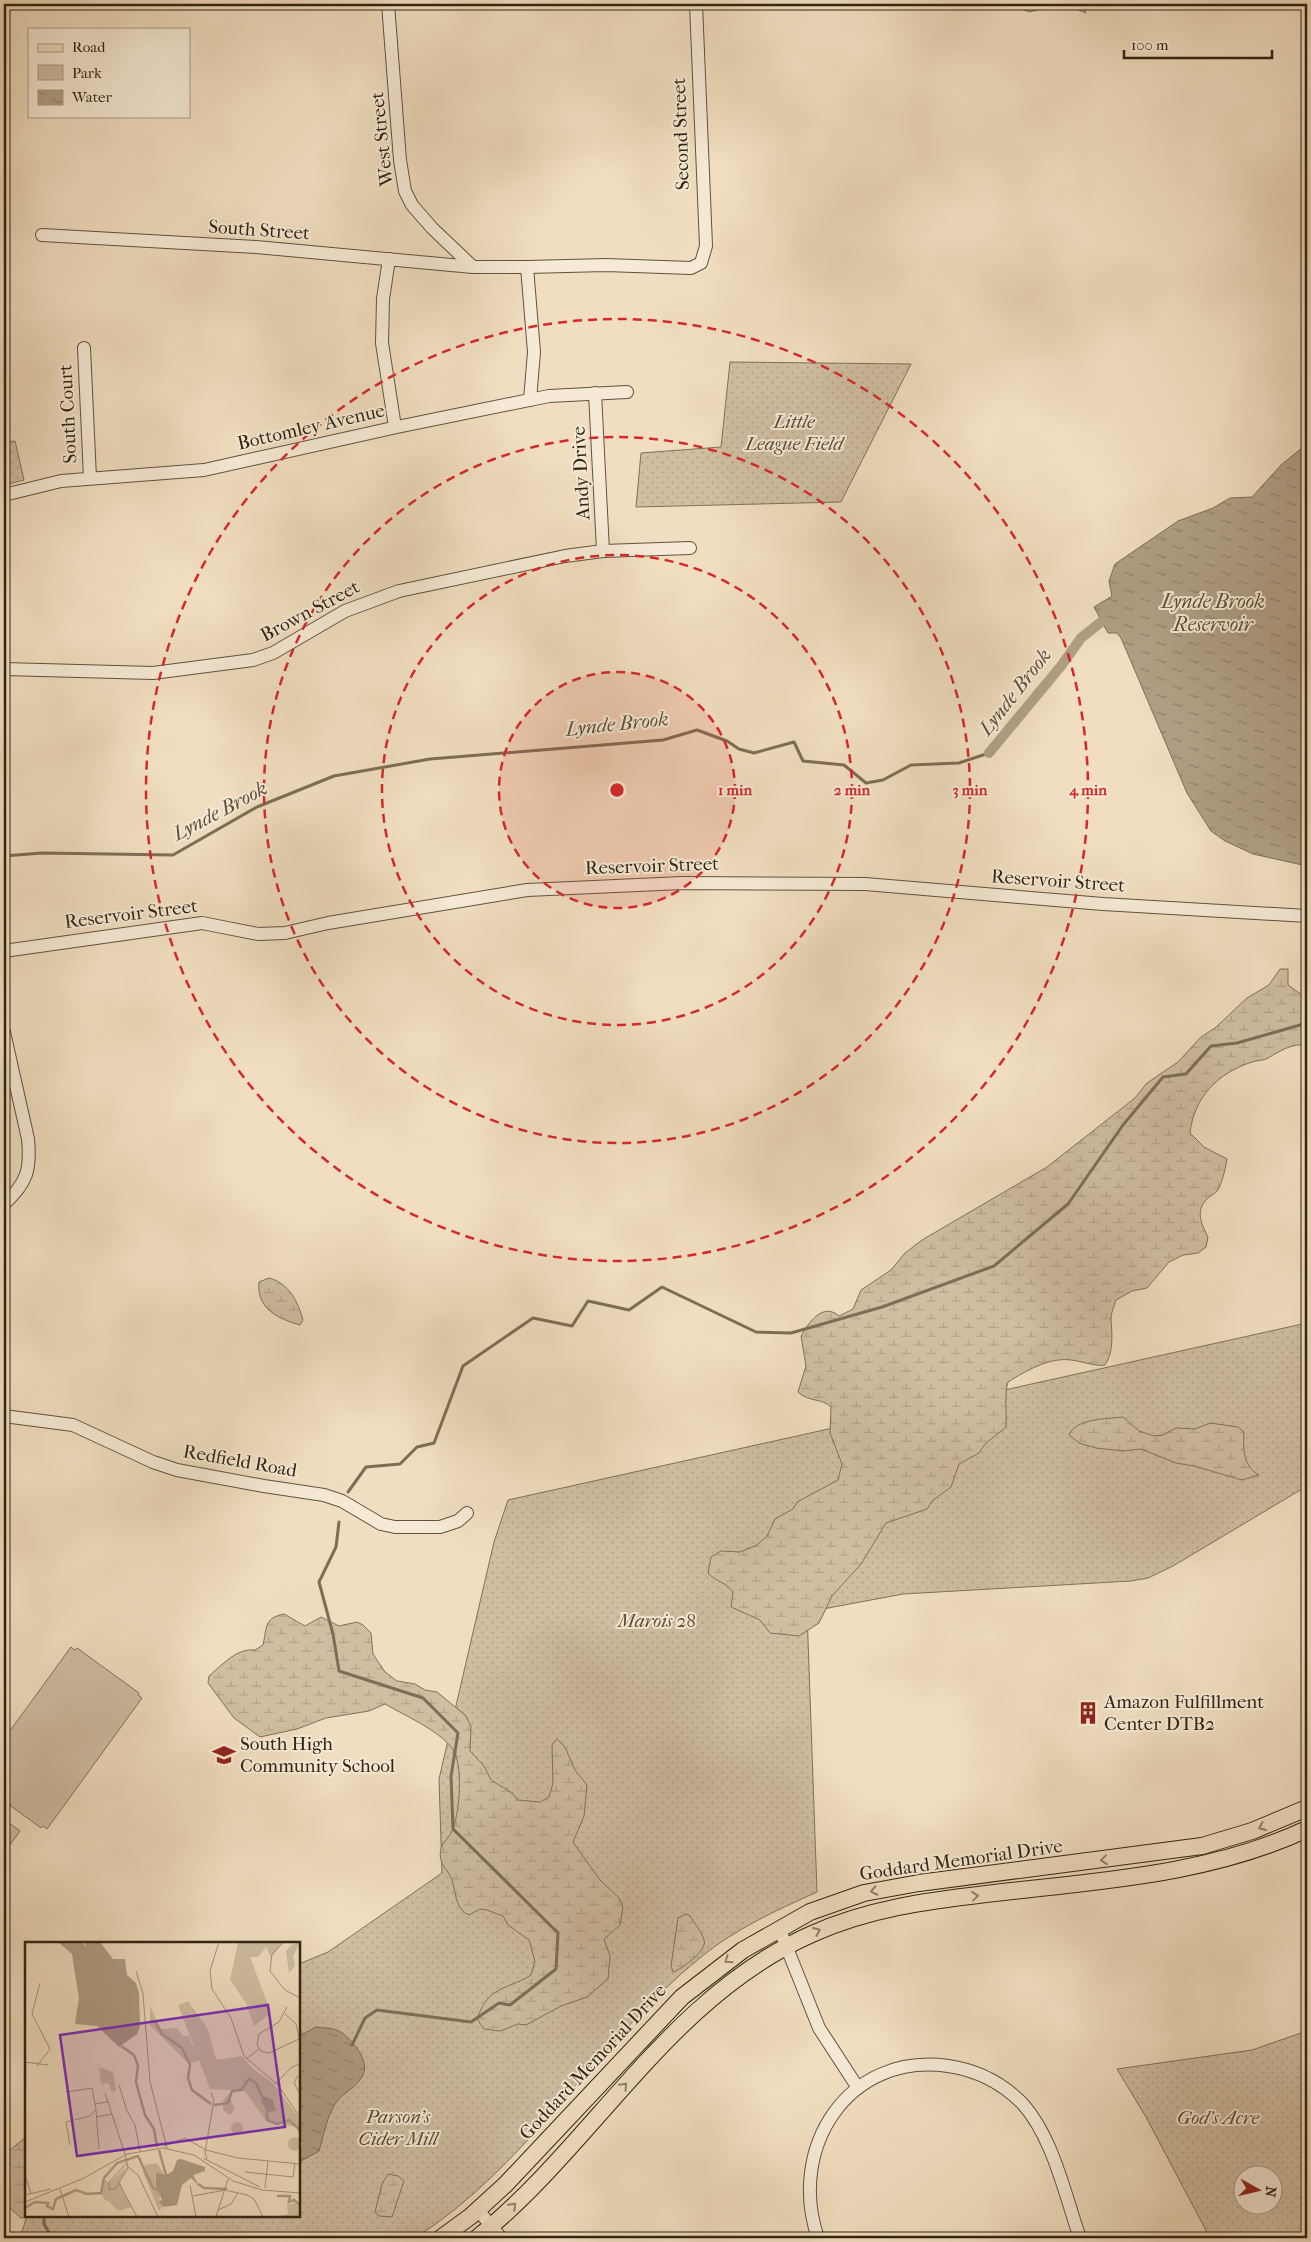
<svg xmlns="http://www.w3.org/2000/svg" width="1311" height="2242" font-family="'IM FELL French Canon',serif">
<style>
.green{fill:url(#green-dots);stroke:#80715b;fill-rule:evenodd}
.wetland{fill:url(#wetland-marsh);stroke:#80715b}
.pitch{fill:#d0bea3;stroke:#80715b}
.water{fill:url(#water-ripples);stroke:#7d6e57}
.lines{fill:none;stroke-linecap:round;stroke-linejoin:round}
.stream{stroke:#7d6e57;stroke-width:3}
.canal{stroke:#b09f85;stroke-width:10}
.minor-casing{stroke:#61523e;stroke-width:14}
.major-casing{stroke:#312413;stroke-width:18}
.minor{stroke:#f6ead6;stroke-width:12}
.major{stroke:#f1dec0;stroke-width:16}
.oneway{stroke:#91816a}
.ring{fill:none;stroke:#d62828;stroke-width:2.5;stroke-dasharray:9 6}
.labels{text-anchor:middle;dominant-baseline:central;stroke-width:4;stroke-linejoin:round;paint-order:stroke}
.street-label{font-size:19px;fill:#312413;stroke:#f6ead6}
.park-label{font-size:19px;font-style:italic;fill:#594a37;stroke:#f6ead6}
.poi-label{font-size:19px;fill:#312413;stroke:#f6ead6;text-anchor:start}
.water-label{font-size:20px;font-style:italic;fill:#5d4f3b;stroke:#f6ead6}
.inset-river{fill:none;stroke:#b09f85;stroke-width:2.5}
.inset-road{fill:none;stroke:#a4947b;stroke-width:1}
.view{fill:#7b2cbf;fill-opacity:0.15;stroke:#7b2cbf;stroke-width:2.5}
.inset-edge{fill:none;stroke:#312413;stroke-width:2.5}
.centre{fill:#d62828;stroke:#f6ead6;stroke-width:2.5}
.ring-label{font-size:15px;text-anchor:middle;font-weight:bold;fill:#d62828;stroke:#f6ead6;stroke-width:4;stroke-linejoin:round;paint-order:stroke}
</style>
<defs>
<pattern id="green-dots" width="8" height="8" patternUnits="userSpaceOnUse" patternTransform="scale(1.25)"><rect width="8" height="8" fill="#d0bea3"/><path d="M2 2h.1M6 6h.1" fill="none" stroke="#b3a38b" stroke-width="1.8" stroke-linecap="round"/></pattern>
<pattern id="wetland-marsh" width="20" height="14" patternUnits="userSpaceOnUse" patternTransform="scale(1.25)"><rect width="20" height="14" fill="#d0bea3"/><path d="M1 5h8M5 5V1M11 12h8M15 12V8" fill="none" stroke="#b3a38b"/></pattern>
<pattern id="water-ripples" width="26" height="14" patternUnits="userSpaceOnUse" patternTransform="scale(1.25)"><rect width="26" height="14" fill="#b09f85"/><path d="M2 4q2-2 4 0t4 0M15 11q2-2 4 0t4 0" fill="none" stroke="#90816c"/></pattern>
</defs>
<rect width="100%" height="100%" fill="#f1dec0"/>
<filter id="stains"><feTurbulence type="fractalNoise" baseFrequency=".004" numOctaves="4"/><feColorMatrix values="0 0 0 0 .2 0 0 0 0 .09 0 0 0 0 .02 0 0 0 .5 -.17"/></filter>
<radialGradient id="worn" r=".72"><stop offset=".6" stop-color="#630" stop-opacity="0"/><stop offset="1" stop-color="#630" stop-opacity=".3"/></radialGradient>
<g class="green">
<polygon points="730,362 911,364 841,502 636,507 641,453 721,447"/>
<polygon points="4,431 7,442 15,441 24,480 4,485"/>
<path d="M1307 1323V1486L1173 1566 1148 1578 1131 1581 903 1594 807 1612 817 1892C777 1910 735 1929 701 1957 597 2041 529 2166 415 2238H20L27 2216H299V1964L328 1952 442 1873 439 1779 494 1542 508 1500Z"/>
<path d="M1307 2031V2238H1210L1146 2117 1117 2069 1252 2050ZM1274 2174V2204H1244V2174Z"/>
</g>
<g class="wetland">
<polygon points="1010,4 1082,4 1086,13 1063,4 1029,12"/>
<path d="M1280 969H1288V985L1302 995H1307V1045C1292 1043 1280 1051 1268 1058 1263 1061 1257 1060 1252 1062 1218 1073 1194 1097 1190 1133L1204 1147 1227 1159C1225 1170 1223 1180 1218 1190 1215 1194 1209 1196 1206 1200 1195 1212 1202 1225 1208 1237L1206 1247 1198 1253 1183 1255 1169 1262 1147 1288 1132 1291 1116 1300C1114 1306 1111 1313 1111 1319 1112 1334 1114 1352 1105 1365 1097 1367 1081 1361 1071 1360 1049 1357 1026 1371 1008 1382 1004 1396 1007 1411 1006 1427L985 1444 979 1453 959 1464 951 1487 932 1501 927 1509 886 1523 861 1564 832 1596 819 1623 799 1636 770 1633 760 1620 731 1607 733 1592C726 1582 716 1582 708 1573L711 1557 721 1551 740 1552 757 1545 767 1536 775 1519 793 1509 797 1502 838 1480 842 1464 830 1433 831 1407C822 1398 808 1402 798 1392L806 1366 801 1336C809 1322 823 1302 839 1316L853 1309 861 1290 891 1270 905 1253 922 1240 1047 1167 1135 1098 1147 1083 1178 1062 1201 1037 1215 1028 1247 998 1269 985Z"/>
<path d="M269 1278C289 1283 298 1302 303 1320L300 1325C279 1319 256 1309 259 1282Z"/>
<path d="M1123 1417 1139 1431 1154 1436 1163 1435 1176 1428 1195 1429 1210 1423 1238 1427 1244 1432C1243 1449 1243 1466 1259 1475L1242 1480 1194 1466 1176 1463 1141 1449 1123 1451 1096 1448 1079 1443 1069 1435C1076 1418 1107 1419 1123 1417Z"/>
<path d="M284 1614 305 1626 321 1617 339 1626 357 1622 363 1625 371 1633 373 1654 385 1672 397 1681 415 1684 425 1690 437 1692 465 1715 471 1726 470 1751 484 1766 491 1780 512 1793 518 1800 540 1802 549 1797 553 1783 552 1745 557 1739 565 1747 575 1770 587 1785 584 1816 573 1842 600 1880 619 1898 623 1907 620 1925 604 1939 610 1956 608 1979 587 1997 561 2006 526 2025 518 2024 500 2031 484 2029 477 2019C489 1985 505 1991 531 1975L535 1961 529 1940 508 1925 503 1916 487 1910 480 1909 469 1915C456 1909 456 1896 453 1883 450 1870 437 1865 441 1849 442 1843 448 1839 451 1833 460 1816 464 1763 452 1748 438 1730 404 1715 385 1704L369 1711 326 1718 297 1729 260 1737 234 1718 208 1683 209 1676C223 1664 237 1648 255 1650L263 1645C267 1627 264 1618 284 1614Z"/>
<path d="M686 1914 690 1916C694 1923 702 1932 704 1940 708 1950 682 1969 673 1972L671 1966 678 1918Z"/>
<polygon points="26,2137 26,2216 35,2216 21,2218 4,2203 4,2155"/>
<polygon points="388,2174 398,2176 404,2181 392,2217 379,2216 375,2212 382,2184"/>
</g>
<g class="pitch">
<polygon points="71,1647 75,1650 77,1648 139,1693 138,1695 142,1698 47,1829 43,1826 41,1828 4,1801 4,1739"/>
<polygon points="4,1819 20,1831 4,1853"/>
</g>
<g class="water">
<polygon points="1307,444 1307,866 1253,854 1225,841 1211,831 1187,793 1121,638 1117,633 1108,633 1094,607 1112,596 1109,581 1115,564 1178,521 1213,508 1230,498 1252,497 1282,464"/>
<path d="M316 2027C323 2028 333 2028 339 2031 352 2039 370 2060 363 2075 357 2087 346 2091 338 2100 327 2113 324 2135 319 2151L299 2162V2036Z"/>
</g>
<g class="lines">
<g class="stream">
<polyline points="4,856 42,853 173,855 257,807 334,776 430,759 663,740 697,730 727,741 739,749 754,753 794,742 803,761 844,765 866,783 883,780 911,765 959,763 989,753"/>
<polyline points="348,1492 366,1467 400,1464 417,1447 434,1443 463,1366 533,1318 572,1326 588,1301 629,1310 662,1287 756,1332 791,1333 882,1307 994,1266 1068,1204 1123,1125 1163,1077 1186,1074 1211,1046 1237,1043 1307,1023"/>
<polyline points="339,1522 336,1547 319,1582 333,1634 339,1671 423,1698 458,1733 451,1776 453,1829 558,1933 556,1969 510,2005 499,2003 471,2022 377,2010 365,2018 352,2045"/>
<polyline points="44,2216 44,2224 52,2238"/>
</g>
<polyline class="canal" points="989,753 1061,666 1081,638 1101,622"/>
<defs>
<g id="minor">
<polyline points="388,4 400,160 405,191 412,205 432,228 473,267 527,267 534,352 530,400"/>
<polyline points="42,235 256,247 473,267"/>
<polyline points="389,259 383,299 382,343 395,427"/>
<polyline points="527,267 606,265 691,268 701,263 706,246 696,4"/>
<polyline points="84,348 90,478"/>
<polyline points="595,393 603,551"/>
<polyline points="4,495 61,481 204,470 397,427 549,396 627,392"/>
<polyline points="4,669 153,673 253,660 273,653 345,611 399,591 565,556 603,551 690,548"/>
<polyline points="4,951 202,923 258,934 285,933 328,923 527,890 682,883 865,884 1103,904 1307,916"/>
<path d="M4 1032 28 1139C31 1170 27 1183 4 1204"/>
<polyline points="4,1416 73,1425 153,1462 177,1470 264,1486 324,1495 342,1501 381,1524 395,1527 440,1527 458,1521 467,1513"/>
<polyline points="779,1928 819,2028 858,2088"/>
<polyline points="478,2210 501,2238"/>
<path d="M818 2238C787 2148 848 2052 948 2066 976 2070 1002 2083 1022 2103 1053 2137 1065 2195 1080 2238"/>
</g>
<g id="major">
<polyline points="441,2238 471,2216 505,2185 682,1997 743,1950 810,1912 864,1893 919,1883 1202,1846 1252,1831 1307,1808"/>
<path d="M477 2238C595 2143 669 1997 812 1934 867 1909 926 1901 986 1894 1094 1881 1207 1876 1307 1829"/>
</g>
</defs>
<use href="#minor" class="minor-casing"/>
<use href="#major" class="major-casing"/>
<use href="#minor" class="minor"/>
<use href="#major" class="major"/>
</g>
<defs><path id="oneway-chevron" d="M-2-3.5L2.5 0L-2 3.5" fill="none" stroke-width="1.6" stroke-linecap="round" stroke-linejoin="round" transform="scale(1.25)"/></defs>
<g class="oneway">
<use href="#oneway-chevron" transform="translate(1262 1827) rotate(157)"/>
<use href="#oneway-chevron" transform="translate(1104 1860) rotate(173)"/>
<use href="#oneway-chevron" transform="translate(874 1891) rotate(168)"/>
<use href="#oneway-chevron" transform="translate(975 1896) rotate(-7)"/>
<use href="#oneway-chevron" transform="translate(817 1931) rotate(-23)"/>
<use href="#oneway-chevron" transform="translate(728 1960) rotate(146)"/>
<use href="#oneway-chevron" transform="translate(624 2086) rotate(-47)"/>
<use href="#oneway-chevron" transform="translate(513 2206) rotate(-45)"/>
</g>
<circle cx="617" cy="790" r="118" fill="#d62828" fill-opacity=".12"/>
<g class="ring">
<circle cx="617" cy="790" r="118"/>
<circle cx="617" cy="790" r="235"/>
<circle cx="617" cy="790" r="353"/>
<circle cx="617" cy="790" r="471"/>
</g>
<defs>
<symbol id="building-bare" viewBox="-9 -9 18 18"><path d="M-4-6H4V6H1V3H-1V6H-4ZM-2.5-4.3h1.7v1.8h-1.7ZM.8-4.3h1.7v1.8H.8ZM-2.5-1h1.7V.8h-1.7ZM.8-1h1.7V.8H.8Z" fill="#8f2418" stroke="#f6ead6" stroke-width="2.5" paint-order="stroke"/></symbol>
<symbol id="school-bare" viewBox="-9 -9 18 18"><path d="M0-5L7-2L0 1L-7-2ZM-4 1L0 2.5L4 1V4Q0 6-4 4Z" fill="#8f2418" stroke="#f6ead6" stroke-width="2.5" paint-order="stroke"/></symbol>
</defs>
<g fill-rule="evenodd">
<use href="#building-bare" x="1072" y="1697" width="32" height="32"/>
<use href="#school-bare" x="208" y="1739" width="32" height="32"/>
</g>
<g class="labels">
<g class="street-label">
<text transform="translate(681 134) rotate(-92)">Second Street</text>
<text transform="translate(382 139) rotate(-96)">West Street</text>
<text transform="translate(259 230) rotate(4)">South Street</text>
<text transform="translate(68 414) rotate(-93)">South Court</text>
<text transform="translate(311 427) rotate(-13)">Bottomley Avenue</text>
<text transform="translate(581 473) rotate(-93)">Andy Drive</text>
<text transform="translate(310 611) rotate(-28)">Brown Street</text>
<text transform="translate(652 866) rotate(-2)">Reservoir Street</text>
<text transform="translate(1058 881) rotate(4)">Reservoir Street</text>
<text transform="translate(131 914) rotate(-7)">Reservoir Street</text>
<text transform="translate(240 1461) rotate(10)">Redfield Road</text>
<text transform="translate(961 1860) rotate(-8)">Goddard Memorial Drive</text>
<text transform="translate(593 2062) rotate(-47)">Goddard Memorial Drive</text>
</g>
<g class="park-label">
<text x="794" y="422">Little<tspan x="794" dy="22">League Field</tspan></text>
<text x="657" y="1621">Marois 28</text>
<text x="398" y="2117">Parson's<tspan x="398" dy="22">Cider Mill</tspan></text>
<text x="1218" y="2118">God's Acre</text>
</g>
<g class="poi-label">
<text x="1104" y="1702">Amazon Fulfillment<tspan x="1104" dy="22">Center DTB2</tspan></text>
<text x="240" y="1744">South High<tspan x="240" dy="22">Community School</tspan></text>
</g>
<g class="water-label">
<text x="1213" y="601">Lynde Brook<tspan x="1213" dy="23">Reservoir</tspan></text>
<text transform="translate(1015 692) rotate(-52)">Lynde Brook</text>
<text transform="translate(617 724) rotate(-6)">Lynde Brook</text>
<text transform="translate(220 811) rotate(-28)">Lynde Brook</text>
</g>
</g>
<g transform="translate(25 1942)">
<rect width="275" height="275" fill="#f1dec0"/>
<path d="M213 0H259L246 15 241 5 233 15H225L246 71 229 84 221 61 205 38ZM163 59 183 87 191 118 217 114 227 126 248 141 275 177V193L271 185 241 179 220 149 185 147 153 63ZM74 125 88 130 91 149H86L84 141 76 142ZM102 225 95 239 98 250 81 259 76 252 80 237 84 241ZM275 260V275H249L263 272 262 263Z" fill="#d0bea3"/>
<path d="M275 0 268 15 270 24 264 31 261 9 266 3ZM125 64 136 87 152 86 158 94H164L167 103 192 117V125L187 128 177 117 164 122 125 83ZM221 132 229 134 234 143 227 139 219 149H208L205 156 210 167 205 173 198 168V159L212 143 207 139ZM132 221 140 234 131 231 130 237 136 249 134 258 137 265 134 269 118 230 120 223Z" fill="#d0bea3"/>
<path d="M98 250 107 265 93 269 82 258Z" fill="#d0bea3"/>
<path d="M206 186a6 6 0 1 1 12 0a6 6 0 1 1-12 0ZM263 202a7 7 0 1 1 14 0a7 7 0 1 1-14 0Z" fill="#d0bea3"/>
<path d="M33 0H58L60 5 61 0H75L88 17H100L102 33 111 41 114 51 115 84 112 92 94 105 72 84 50 82 54 56 48 19 47 12ZM238 154 248 158 251 169 242 170 236 158ZM156 217 180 225V229L168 233 174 244 166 236 157 243 152 263 138 265 134 259 137 258 131 243V231L141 233 148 229 152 218Z" fill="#b09f85"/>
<path class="inset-river" d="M129 78 137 92 157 106 165 123 163 136 167 148 186 162M96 104 109 113M109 113 113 124 111 140 120 173 129 187 132 205M189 163 203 161 207 149 216 148 224 137 231 141 237 155M242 169V178L252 182 264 178 275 188M134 208 141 233M173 242 179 246 202 247M252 254H265L264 260 269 258 275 263M0 266 10 260 23 261 22 264 28 267 31 257 51 248 62 252 76 251 79 236 92 221 113 214 128 246 138 250"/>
<path class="inset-road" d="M194 0 185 29 187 47 206 76 219 114 253 143 275 175M259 0 247 12 245 29 260 48 275 56M111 29 118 52 125 140 142 206M262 65 254 80 234 92 232 103 236 109 244 111 274 97M260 72 271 82 275 100M221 117 234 107M0 120 23 123M12 124 25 107 7 72 15 41M273 133 269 141 275 152M251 141 267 125 275 122M94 143 102 169 110 183 115 209M41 150 67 146 70 162M80 151 100 212 103 226 90 247 84 248V240L102 221M71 168 74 207M71 175 87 172M45 203 41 180 65 174 71 167 70 162 82 160M139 204 160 196 181 208 213 216 275 222M178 216 235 245M182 217 180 210 189 158 186 151M103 225 113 233 133 275M220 230 268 235 270 221M0 233 6 252M94 241 112 275M165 243 171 275M240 246 243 219M35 247 44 275M0 253 26 247M168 254 200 248 222 253 229 257 238 275M0 260 57 237 102 212 138 206 169 213 208 239 237 248 275 251M193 268 206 262 213 251M191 275 203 237"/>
<path class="view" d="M243 63 260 185 52 214 35 93Z"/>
<rect width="275" height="275" class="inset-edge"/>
</g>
<circle cx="617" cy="790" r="8" class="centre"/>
<g class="ring-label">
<text x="735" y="795">1 min</text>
<text x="852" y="795">2 min</text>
<text x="970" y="795">3 min</text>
<text x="1088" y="795">4 min</text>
</g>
<rect width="1311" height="2242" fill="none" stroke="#f1dec0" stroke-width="20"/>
<rect x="5" y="5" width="1301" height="2232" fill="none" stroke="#312413" stroke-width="2.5"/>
<rect x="10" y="10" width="1291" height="2222" fill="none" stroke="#312413"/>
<rect x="28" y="28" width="162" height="90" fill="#f6ead6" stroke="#a79b88"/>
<rect x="38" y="44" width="25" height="8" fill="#f1dec0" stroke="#a79b88"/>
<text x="72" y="52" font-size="15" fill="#312413">Road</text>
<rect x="38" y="65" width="25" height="15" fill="#d0bea3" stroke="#a79b88"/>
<text x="72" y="78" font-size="15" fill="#312413">Park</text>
<rect x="38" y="90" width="25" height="15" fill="url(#water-ripples)" stroke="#a79b88"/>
<text x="72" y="102" font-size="15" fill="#312413">Water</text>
<g transform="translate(1258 2190) rotate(98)"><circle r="24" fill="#f6ead6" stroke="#a79b88"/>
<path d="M0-4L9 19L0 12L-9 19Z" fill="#8f2418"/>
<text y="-8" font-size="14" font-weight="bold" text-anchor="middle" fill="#312413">N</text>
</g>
<path d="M1124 50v8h148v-8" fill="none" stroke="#312413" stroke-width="2.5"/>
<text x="1131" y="50" font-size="15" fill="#312413" stroke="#f6ead6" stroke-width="4" paint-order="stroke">100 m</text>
<rect width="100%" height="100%" filter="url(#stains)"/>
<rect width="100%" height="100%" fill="url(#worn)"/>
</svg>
